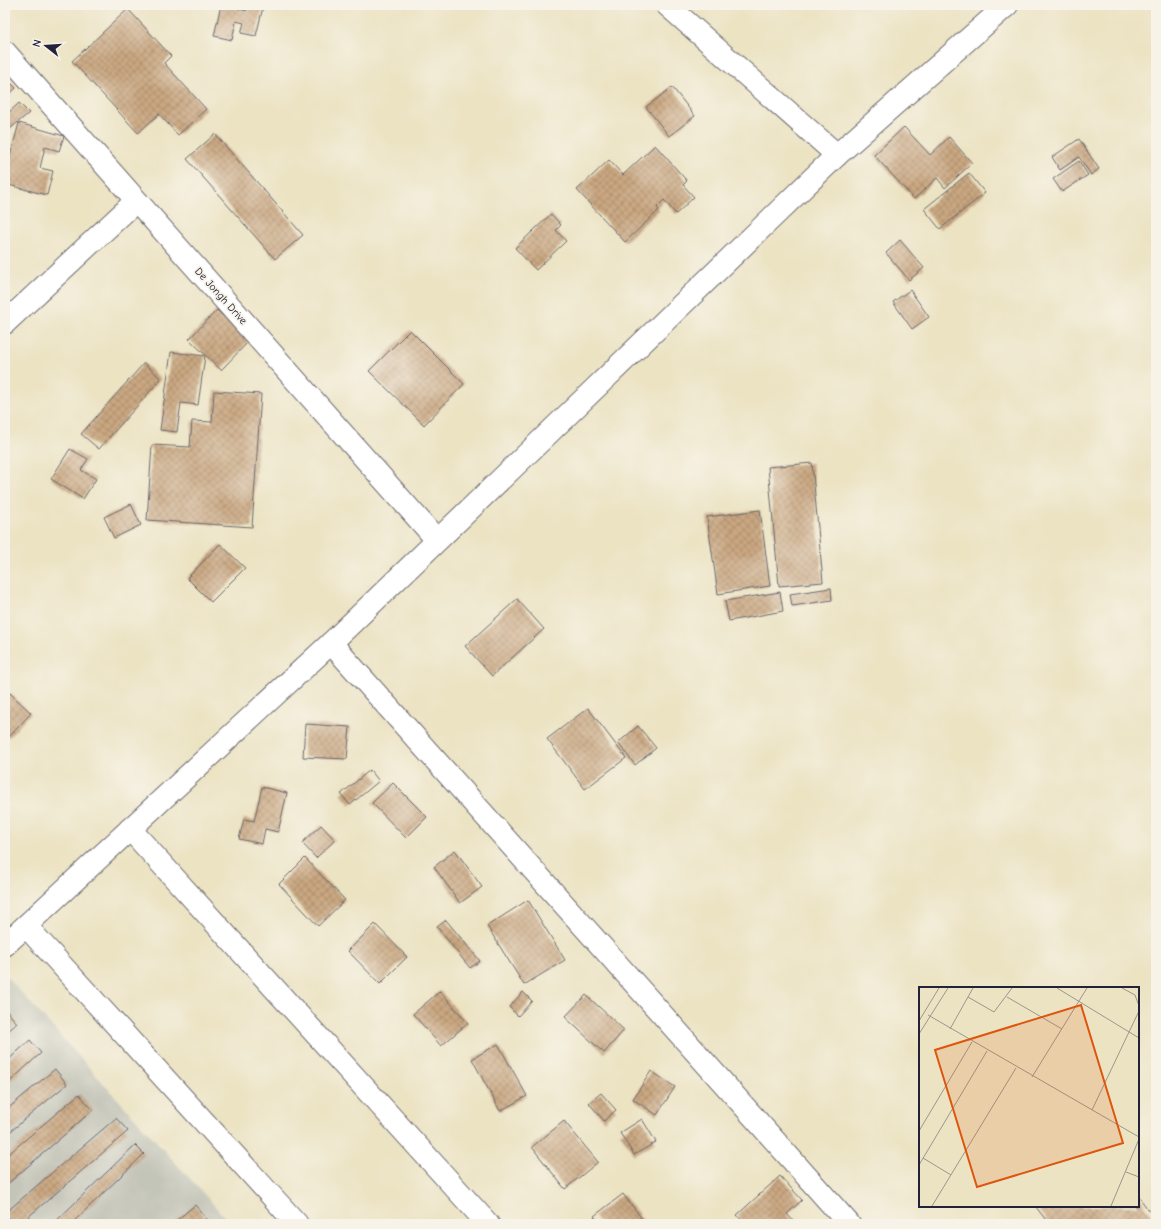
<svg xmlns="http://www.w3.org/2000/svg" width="1161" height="1229" font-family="'Comic Neue',sans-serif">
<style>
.industrial{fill:#c4c5b9}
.building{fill:url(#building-cross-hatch)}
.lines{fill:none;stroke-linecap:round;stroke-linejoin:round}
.minor-casing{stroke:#69666b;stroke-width:24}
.minor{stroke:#fff;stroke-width:22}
.labels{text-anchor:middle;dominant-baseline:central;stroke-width:3.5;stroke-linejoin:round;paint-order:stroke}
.street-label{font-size:11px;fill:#22223b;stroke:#f7f3e8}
.inset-road{fill:none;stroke:#9b968d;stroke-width:1}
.view{fill:#de560e;fill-opacity:0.15;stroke:#de560e;stroke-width:2}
.inset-edge{fill:none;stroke:#22223b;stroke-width:2}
</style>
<defs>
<pattern id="building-cross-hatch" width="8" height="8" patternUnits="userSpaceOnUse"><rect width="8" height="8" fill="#caa781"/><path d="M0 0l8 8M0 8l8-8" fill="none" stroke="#a4886b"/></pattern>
</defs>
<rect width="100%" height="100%" fill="#f7f3e8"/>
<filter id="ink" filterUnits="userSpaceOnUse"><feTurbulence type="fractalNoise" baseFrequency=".025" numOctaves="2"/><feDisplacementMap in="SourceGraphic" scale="8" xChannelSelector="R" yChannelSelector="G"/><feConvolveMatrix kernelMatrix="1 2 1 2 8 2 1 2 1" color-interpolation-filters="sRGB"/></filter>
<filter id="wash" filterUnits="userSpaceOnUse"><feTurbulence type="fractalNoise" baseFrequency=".012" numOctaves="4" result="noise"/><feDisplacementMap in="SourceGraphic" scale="16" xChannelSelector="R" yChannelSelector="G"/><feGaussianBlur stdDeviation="0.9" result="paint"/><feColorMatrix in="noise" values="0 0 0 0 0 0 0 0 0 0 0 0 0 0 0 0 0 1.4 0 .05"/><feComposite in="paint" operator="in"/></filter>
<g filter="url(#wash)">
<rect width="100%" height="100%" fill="#ece3c3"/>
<polygon class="industrial" points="6,976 231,1224 5,1224 5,977"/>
<g id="blocks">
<g class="building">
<polygon points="221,5 240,5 239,9 246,11 248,5 256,5 263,7 256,36 241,33 244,23 236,21 232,40 214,36"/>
<polygon points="128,9 171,56 164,63 206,109 178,135 159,114 138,133 72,61"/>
<polygon points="5,77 16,88 5,98"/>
<polygon points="672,87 695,116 669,136 646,107"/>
<polygon points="19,103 29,113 5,133 5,116"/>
<polygon points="19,123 64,136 59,151 45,147 40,168 53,171 47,195 5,184 5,175"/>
<polygon points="904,127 930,155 949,137 972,163 945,188 937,178 914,199 874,155"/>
<polygon points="215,134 303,235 275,259 187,159"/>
<polygon points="1079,139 1099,169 1091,175 1079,157 1060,170 1052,157"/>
<polygon points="655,145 687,181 683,185 694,197 676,214 664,200 657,207 659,210 625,242 577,190 609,160 623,175"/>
<polygon points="1079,161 1088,175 1062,192 1053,179"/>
<polygon points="969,173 985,193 940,229 924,209"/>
<polygon points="551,214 561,225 556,230 566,241 536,270 515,248"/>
<polygon points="900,240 924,268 909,280 886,253"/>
<polygon points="910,290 929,317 912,329 893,302"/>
<polygon points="217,310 249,341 221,370 189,339"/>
<polygon points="410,330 464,384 424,425 369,371"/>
<polygon points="171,352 205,356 198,405 181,403 177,432 160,430"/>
<polygon points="144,363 161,379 99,449 81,434"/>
<polygon points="214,391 261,394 252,527 147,520 152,445 190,447 192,421 212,422"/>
<polygon points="70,449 88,459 81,470 96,479 83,499 51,479"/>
<polygon points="812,463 823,582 779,586 768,467"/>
<polygon points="131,504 141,525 114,538 104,517"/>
<polygon points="760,510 770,586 718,594 707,517"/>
<polygon points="220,544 245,568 211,602 187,578"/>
<polygon points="831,588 832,600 792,606 790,594"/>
<polygon points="780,592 783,611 729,621 725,601"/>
<polygon points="517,599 544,629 492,676 465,646"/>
<polygon points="10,693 31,713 9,737 5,734 5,699"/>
<polygon points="588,708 626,758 585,789 547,739"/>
<polygon points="305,724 350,727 347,759 303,757"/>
<polygon points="638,726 656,748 635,765 618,743"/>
<polygon points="370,770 379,781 350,805 341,794"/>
<polygon points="393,783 427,817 406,838 372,803"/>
<polygon points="262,787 287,793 278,832 265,829 262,844 239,839 244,819 254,821"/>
<polygon points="321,825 335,840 316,858 302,843"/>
<polygon points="455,850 482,887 460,903 434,867"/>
<polygon points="305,858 345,900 318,926 279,884"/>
<polygon points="528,900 565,960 524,985 487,926"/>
<polygon points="446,920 480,961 470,968 437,927"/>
<polygon points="375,924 407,957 380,984 348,951"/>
<polygon points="440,991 468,1023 441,1046 413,1014"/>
<polygon points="523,992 532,1001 518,1016 509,1007"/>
<polygon points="586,995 624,1030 604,1053 565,1017"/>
<polygon points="5,1009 17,1023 5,1034"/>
<polygon points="30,1040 41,1053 5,1086 5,1063"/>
<polygon points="498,1044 527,1096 500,1111 472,1059"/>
<polygon points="55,1069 67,1084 5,1136 5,1111"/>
<polygon points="651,1071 675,1087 657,1115 633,1099"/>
<polygon points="601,1093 616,1110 604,1121 589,1103"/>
<polygon points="79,1094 93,1110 5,1186 5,1157"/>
<polygon points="116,1118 128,1131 20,1224 15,1224 5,1213"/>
<polygon points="642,1119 656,1142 634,1155 620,1133"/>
<polygon points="564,1121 598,1162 565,1189 532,1147"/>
<polygon points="135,1145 144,1154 71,1224 53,1224"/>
<polygon points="780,1176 802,1200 787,1214 796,1224 745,1224 737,1215"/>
<polygon points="623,1194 646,1224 600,1224 594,1216"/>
<polygon points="1138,1196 1156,1220 1156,1224 1049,1224 1036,1207 1038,1206 1138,1206"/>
<polygon points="195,1205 211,1224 172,1224"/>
</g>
</g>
</g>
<g filter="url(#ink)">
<use href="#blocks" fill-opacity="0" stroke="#69666b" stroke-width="1"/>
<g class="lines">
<defs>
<g id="minor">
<polyline points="667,5 837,155"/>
<polyline points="5,52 437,540"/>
<polyline points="5,323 136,201"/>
<polyline points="331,643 849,1224"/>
<polyline points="130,829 488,1224"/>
<polyline points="26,926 297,1224"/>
<polyline points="5,945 331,643 837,155 1007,5"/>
</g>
</defs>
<use href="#minor" class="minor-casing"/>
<use href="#minor" class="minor"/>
</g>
</g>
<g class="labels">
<g class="street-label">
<text transform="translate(221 296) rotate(48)">De Jongh Drive</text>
</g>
</g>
<g transform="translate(919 987)">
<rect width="220" height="220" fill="#ece3c3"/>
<path class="inset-road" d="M138 1 220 51M203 1 216 8 220 19M49 10 75 25 93 1M88 10 143 42M9 28 220 150M0 34 20 1M31 42 54 1M0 47 29 1M113 90 168 1M173 123 220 24M0 144 53 55M4 171 32 188M0 178 68 64M207 185 220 190M13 219 97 81M192 219 220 152"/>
<path class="view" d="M162 18 204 156 58 200 16 63Z"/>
<rect width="220" height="220" class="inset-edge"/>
</g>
<rect width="1161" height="1229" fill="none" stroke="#f7f3e8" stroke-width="20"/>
<g transform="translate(46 46) rotate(287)" stroke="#f7f3e8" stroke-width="3" paint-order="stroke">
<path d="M0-3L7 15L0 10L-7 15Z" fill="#22223b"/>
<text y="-6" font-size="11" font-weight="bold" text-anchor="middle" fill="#22223b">N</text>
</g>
</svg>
